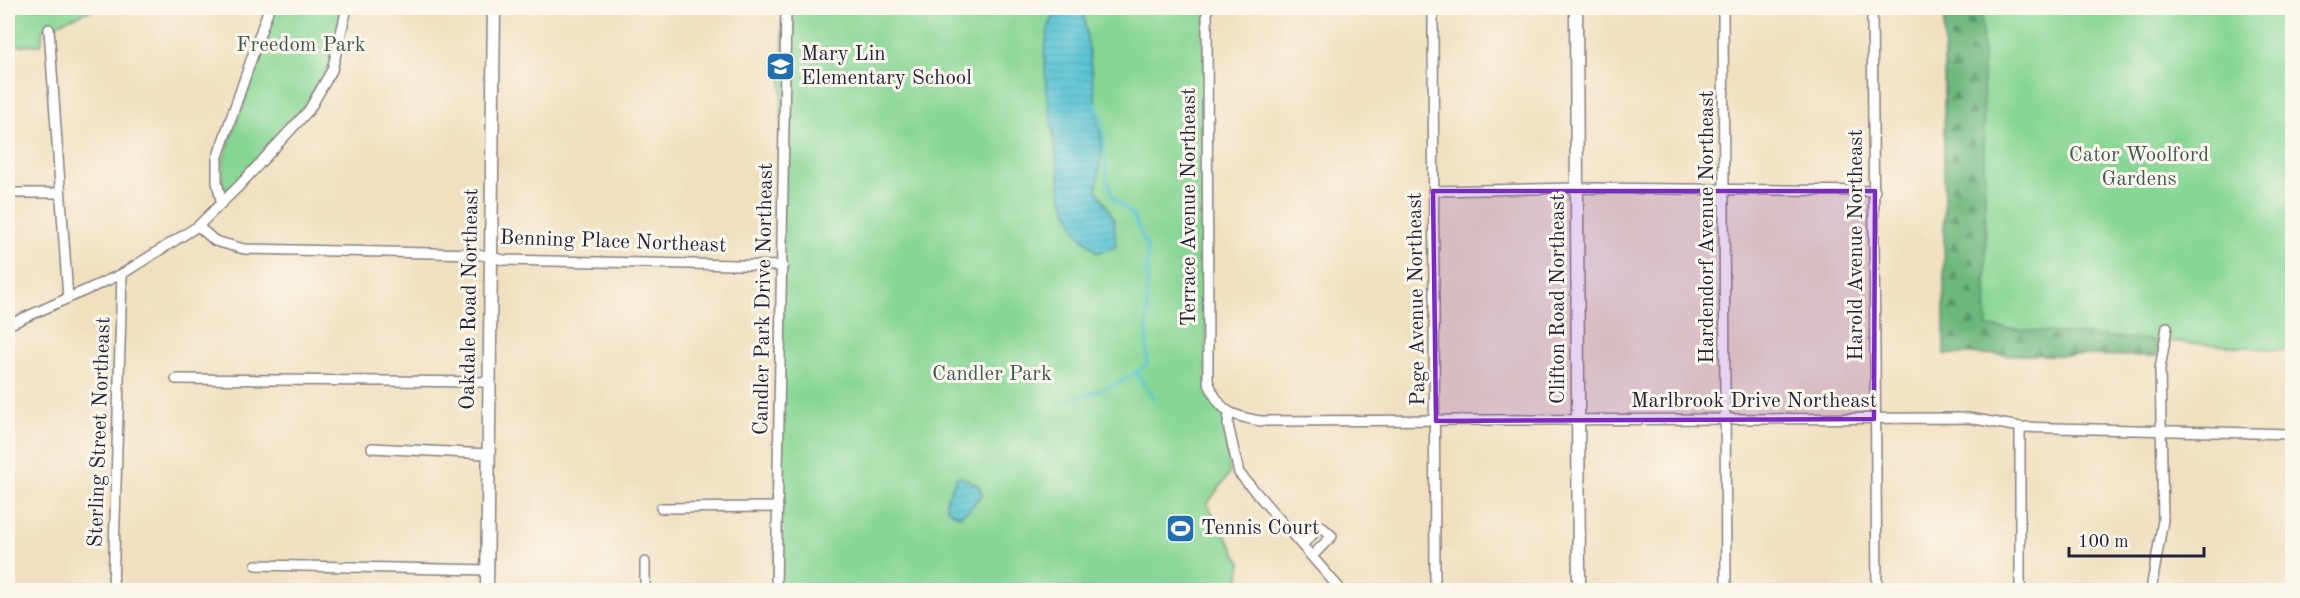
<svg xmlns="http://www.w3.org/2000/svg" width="2300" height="598" font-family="'Old Standard TT',serif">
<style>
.forest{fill:url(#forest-firs);stroke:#486c5c;stroke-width:1.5}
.green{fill:#87d695;stroke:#547c68;stroke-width:1.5}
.water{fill:url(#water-rules);stroke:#3e7487;stroke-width:1.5}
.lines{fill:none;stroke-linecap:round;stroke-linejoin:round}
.stream{stroke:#5ac5d3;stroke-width:3}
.minor-casing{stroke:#89817e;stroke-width:12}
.tertiary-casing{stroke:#89817e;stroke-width:15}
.minor{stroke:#fff;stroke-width:9}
.tertiary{stroke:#fff;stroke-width:12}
.marked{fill:#7b2cbf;fill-opacity:0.2;stroke:#7b2cbf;stroke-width:4.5;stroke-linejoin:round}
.labels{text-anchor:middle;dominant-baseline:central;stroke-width:6;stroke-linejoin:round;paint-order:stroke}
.park-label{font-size:21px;fill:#405856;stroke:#fbf7ec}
.poi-label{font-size:21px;fill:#22223b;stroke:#fbf7ec;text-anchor:start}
.street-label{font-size:21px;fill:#22223b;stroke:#fbf7ec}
</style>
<defs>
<pattern id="forest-firs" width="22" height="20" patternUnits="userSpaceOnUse" patternTransform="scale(1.5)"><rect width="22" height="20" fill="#6db77e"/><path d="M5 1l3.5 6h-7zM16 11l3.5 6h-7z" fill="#599468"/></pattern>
<pattern id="water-rules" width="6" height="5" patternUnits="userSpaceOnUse" patternTransform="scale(1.5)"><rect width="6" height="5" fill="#5ac5d3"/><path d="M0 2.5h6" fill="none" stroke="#4ea9b6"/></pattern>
</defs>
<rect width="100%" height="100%" fill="#fbf7ec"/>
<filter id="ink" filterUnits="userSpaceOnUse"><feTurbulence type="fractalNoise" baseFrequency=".0167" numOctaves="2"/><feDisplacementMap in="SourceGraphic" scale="12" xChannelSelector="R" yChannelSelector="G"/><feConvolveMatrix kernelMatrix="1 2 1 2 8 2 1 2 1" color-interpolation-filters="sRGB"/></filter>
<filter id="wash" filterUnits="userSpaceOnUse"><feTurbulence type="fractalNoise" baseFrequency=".008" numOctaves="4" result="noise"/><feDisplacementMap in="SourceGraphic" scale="24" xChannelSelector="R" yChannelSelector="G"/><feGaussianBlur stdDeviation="1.35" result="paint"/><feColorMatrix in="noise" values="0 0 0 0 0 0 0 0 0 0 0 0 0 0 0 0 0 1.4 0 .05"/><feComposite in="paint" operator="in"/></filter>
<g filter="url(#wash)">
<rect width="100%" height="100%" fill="#f0e0c0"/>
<polygon class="forest" points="1944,8 2292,8 2158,228 2158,356 1944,354"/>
<g class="green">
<polygon points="8,8 97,8 43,29 41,45 8,46"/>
<polygon points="272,8 343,8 335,54 320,83 291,125 233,186 227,189 222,185 223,161 267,36"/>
<polygon points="783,8 1206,8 1206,382 1224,417 1230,473 1207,504 1241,562 1238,590 774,590"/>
<polygon points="1982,8 2292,8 2292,351 1987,327"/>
</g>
<g class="water">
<polygon points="1058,8 1083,8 1102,147 1097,190 1114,219 1116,247 1097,253 1077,232 1062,197 1046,83 1044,53 1049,26"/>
<polygon points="960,476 979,486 982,494 971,508 959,516 947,509 946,501 956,478"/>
</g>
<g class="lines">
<g class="stream">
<polyline points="1136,373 1154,398"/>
<path d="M1069 400C1097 392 1125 383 1147 364V246L1132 214 1114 199 1107 180 1102 119 1095 104"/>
</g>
</g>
</g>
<g filter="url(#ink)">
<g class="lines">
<defs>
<g id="minor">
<path d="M1207 8 1208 381C1219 411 1230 416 1261 421L1969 418 2020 427 2292 434"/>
<polyline points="1433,8 1435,590"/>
<polyline points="1723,8 1726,590"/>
<polyline points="1872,8 1877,590"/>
<polyline points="49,29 68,298"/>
<polyline points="1433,191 1577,188 1875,191"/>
<polyline points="8,193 59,193"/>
<polyline points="221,201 217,182 217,159 269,8"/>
<polyline points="198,226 215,241 244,249 477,254 504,260 783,266"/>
<polyline points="8,325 122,274 198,226 238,187 309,110 332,70 347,8"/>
<polyline points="176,379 489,382"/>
<polyline points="1229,413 1228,425 1239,473 1341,590"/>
<polyline points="372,448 487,454"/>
<polyline points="661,508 778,507"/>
<polyline points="1302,545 1321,526 1332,536 1312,556"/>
<polyline points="645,562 645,590"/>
<polyline points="256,565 488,570"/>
<polyline points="113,590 122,274"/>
<polyline points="776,590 786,8"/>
<polyline points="2020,590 2020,427"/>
<polyline points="2151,590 2163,520 2160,369 2167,327"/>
</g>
<g id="tertiary">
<polyline points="1576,8 1579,590"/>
<polyline points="487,590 494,8"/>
</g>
</defs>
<use href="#minor" class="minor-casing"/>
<use href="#tertiary" class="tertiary-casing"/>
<use href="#minor" class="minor"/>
<use href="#tertiary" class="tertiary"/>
</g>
</g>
<path class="marked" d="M1433 191H1875L1874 419 1436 421Z"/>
<defs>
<symbol id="school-square" viewBox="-11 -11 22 22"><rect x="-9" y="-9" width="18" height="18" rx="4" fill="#1f6fb2" stroke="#fbf7ec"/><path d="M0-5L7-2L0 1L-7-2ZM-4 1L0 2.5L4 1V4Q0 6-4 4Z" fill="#fff"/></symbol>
<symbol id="stadium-square" viewBox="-11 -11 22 22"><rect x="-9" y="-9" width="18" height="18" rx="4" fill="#1f6fb2" stroke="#fbf7ec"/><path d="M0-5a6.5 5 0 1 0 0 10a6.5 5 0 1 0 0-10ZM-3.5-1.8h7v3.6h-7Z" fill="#fff"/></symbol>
</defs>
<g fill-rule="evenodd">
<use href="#school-square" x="764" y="50" width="33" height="33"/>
<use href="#stadium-square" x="1164" y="512" width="33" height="33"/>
</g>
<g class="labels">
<g class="park-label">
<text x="301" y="45">Freedom Park</text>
<text x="2139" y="155">Cator Woolford<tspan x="2139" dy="24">Gardens</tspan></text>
<text x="992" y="374">Candler Park</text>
</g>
<g class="poi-label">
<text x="801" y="54">Mary Lin<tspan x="801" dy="24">Elementary School</tspan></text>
<text x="1201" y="528">Tennis Court</text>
</g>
<g class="street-label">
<text transform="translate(1189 207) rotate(-90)">Terrace Avenue Northeast</text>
<text transform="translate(1707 227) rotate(-90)">Hardendorf Avenue Northeast</text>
<text transform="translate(613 242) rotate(2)">Benning Place Northeast</text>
<text transform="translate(1856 245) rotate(-90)">Harold Avenue Northeast</text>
<text transform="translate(470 299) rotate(-89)">Oakdale Road Northeast</text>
<text transform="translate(764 299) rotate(-89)">Candler Park Drive Northeast</text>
<text transform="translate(1417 299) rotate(-91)">Page Avenue Northeast</text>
<text transform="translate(1558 299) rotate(-90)">Clifton Road Northeast</text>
<text x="1754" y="401">Marlbrook Drive Northeast</text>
<text transform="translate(100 432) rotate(-88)">Sterling Street Northeast</text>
</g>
</g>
<rect width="2300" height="598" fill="none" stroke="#fbf7ec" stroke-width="30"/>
<path d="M2069 547v9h135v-9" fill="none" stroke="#22223b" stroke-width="3"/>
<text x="2078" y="547" font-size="18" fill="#22223b" stroke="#fbf7ec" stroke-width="4.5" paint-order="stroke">100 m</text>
</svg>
